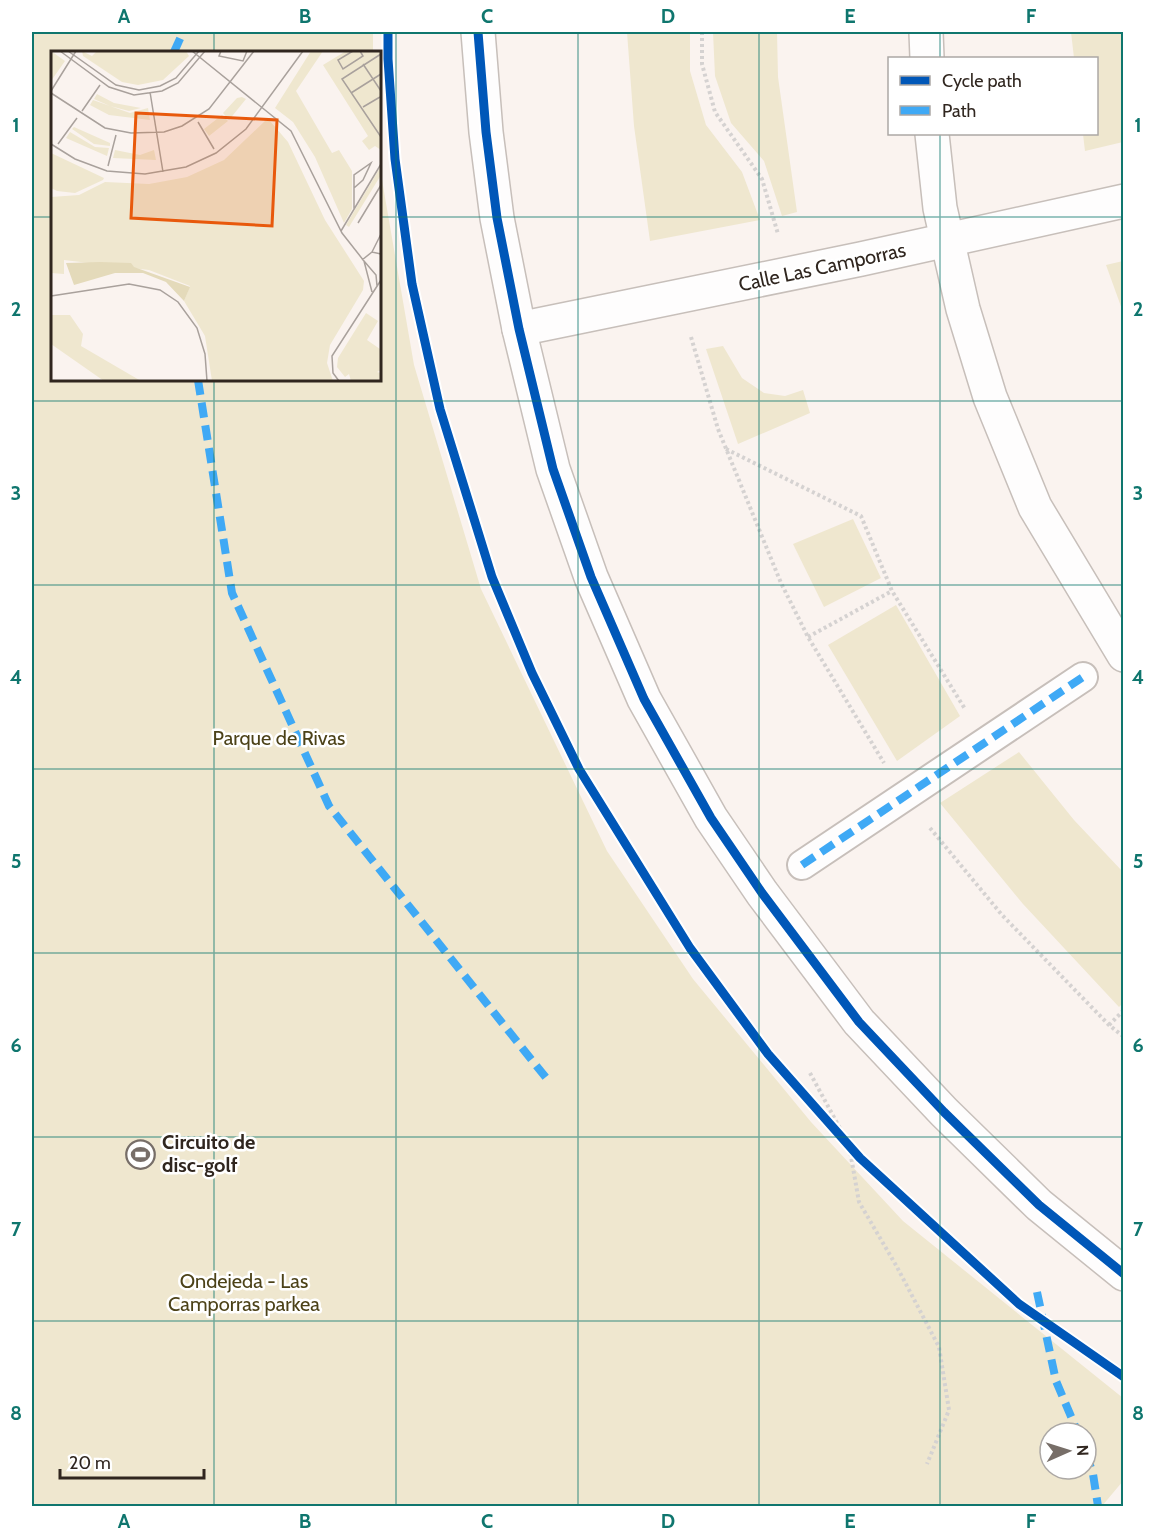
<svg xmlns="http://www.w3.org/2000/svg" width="1155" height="1538" font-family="Cabin,sans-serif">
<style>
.green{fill:#efe7cf;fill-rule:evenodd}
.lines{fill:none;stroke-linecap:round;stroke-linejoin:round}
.pedestrian-casing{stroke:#c7bfba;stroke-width:32}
.minor-casing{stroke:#c7bfba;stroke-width:36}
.path{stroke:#d5d2d1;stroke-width:4;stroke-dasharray:3 3;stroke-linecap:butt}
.pedestrian{stroke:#fefdfd;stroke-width:28}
.minor{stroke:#fefdfd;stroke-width:33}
.quiet{stroke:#3fa9f5;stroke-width:8;stroke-dasharray:15 8;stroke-linecap:butt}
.cycleway-casing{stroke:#fff;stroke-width:13}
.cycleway{stroke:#0057b8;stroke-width:9}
.grid{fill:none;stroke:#0f766e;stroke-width:1.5;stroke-opacity:0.55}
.labels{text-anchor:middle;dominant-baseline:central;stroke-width:5;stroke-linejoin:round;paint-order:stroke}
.street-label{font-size:20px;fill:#30261f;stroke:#fff}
.park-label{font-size:20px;fill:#4c4218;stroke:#fff}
.poi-label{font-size:20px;font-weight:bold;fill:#30261f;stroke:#fff;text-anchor:start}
.inset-road{fill:none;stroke:#a9a19c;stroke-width:1.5}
.view{fill:#e8590c;fill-opacity:0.15;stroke:#e8590c;stroke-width:3}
.inset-edge{fill:none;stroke:#30261f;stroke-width:3}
.neatline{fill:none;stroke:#0f766e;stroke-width:2}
.grid-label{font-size:20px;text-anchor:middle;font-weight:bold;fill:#0f766e}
</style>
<rect width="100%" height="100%" fill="#faf3ef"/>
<g class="green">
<path d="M32 32H373V52H52V380H380V144L382 180 414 365 481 589 607 851 693 979 811 1122 903 1221 1123 1398V1481L1102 1506H32ZM1050 1433H1086V1469H1050Z"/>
<polygon points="627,32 690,32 690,71 706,125 742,172 760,220 650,241 634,126"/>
<polygon points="713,32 777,32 778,77 797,212 782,216 764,161 731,123 715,76"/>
<polygon points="1071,32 1123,32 1123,142 1085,151 1083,134 1096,134 1096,58 1074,58"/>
<polygon points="1123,261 1124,261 1123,312 1106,265"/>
<polygon points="723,346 742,378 764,393 785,396 803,390 810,413 738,444 706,349"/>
<polygon points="853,519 881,578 824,607 793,544"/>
<polygon points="896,605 960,716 897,761 828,645"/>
<polygon points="1019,752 1074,820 1123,872 1124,1002 1119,1007 1023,904 940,803"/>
</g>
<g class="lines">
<defs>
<polyline id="pedestrian" points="802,865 1083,677"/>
<g id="minor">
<polyline points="478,32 486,132 497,218 519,329 553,469 591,577 644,699 711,818 762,893 859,1022 944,1112 1039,1205 1124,1274"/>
<polyline points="926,32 927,58"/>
<polyline points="932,134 940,208 963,309 990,397 1035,507 1124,655"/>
<polyline points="519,329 861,259 1124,201"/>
</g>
</defs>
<use href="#pedestrian" class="pedestrian-casing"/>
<use href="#minor" class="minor-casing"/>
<g class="path">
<polyline points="702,32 702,64 715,112 762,179 778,234"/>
<polyline points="691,337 718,429 781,583 808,637 884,763"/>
<polyline points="726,449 861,516 892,591 965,709"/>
<polyline points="808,637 892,591"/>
<polyline points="930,828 1002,915 1109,1025 1124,1037"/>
<polyline points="1109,1025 1124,1010"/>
<polyline points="810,1073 849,1145 859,1202 897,1267 939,1347 949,1410 927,1464"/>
</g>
<use href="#pedestrian" class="pedestrian"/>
<use href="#minor" class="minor"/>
<g class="quiet">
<polyline points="174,52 183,32"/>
<polyline points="198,380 232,593 329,806 547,1079"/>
<polyline points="802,865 1083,677"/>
<polyline points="1037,1292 1056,1381 1078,1433"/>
<polyline points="1086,1453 1093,1474 1098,1506"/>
</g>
<defs>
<g id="cycleway">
<polyline points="388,32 388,59 395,159 412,284 440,409 492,577 532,673 579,769 690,948 768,1054 860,1158 1019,1304 1124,1377"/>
<polyline points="478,32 486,132 497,218 519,329 553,469 591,577 644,699 711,818 762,893 859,1022 944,1112 1039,1205 1124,1274"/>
</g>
</defs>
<use href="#cycleway" class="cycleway-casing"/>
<use href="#cycleway" class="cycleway"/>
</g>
<path class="grid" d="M214 32V52M396 32V1506M578 32V1506M759 32V1506M940 32V58M940 134V1506M32 217H52M380 217H1124M214 380V1506M32 401H1124M32 585H1124M32 769H1124M32 953H1124M32 1137H1124M32 1321H1124"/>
<defs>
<symbol id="stadium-ring" viewBox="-11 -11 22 22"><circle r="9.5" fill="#fff" stroke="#776e68" stroke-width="1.5"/><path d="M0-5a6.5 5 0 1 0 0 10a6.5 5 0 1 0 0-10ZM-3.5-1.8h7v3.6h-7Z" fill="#776e68"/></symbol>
</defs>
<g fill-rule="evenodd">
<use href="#stadium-ring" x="124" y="1138" width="33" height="33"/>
</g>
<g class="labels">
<g class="street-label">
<text transform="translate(822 267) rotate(-12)">Calle Las Camporras</text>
</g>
<g class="park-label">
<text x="279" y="738">Parque de Rivas</text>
<text x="244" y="1281">Ondejeda - Las<tspan x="244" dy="23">Camporras parkea</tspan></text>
</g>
<g class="poi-label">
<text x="162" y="1142">Circuito de<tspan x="162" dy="23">disc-golf</tspan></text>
</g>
</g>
<g transform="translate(51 51)">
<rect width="330" height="330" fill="#faf3ef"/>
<path d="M0 0 14 10 0 30ZM46 0H135L138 5 112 29 87 34 71 31 32 5 31 0 41 5ZM260 0H272L245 40 281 102 288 99 301 120V158L293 172 264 106 242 71 224 57ZM295 0H330V99L324 95 318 99 311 90 317 85 272 14ZM46 43 63 52 90 57 78 60 59 55 43 48ZM191 46 195 48 178 69 172 62 186 47ZM42 49 79 62 97 57 99 69 58 64 39 54ZM171 64 177 70 158 85 153 78ZM214 70H219L237 91 274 169 313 230 312 239 279 294 276 312 282 330H161L154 285 133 250 139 235 98 219 13 209V223L0 222V146L28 144 54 131 98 133 136 126 173 109ZM23 76 59 92V95L43 93 21 78ZM19 81 44 96 58 97 56 105 15 87ZM64 99 89 104 103 99 105 109 62 107ZM0 102 53 127 52 129 24 142 6 140 0 137ZM330 115V124L298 176 295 174ZM315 262 327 270 316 289 329 298 330 319 326 321 330 322V330H300L298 323 294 326 286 316 287 307ZM0 264H19L32 283 30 295 90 330H53L0 293Z" fill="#efe7cf"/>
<path d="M49 211 80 212 83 216 139 236 133 250 115 231 92 222H64L23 234 15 212Z" fill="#e4daba"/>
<path class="inset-road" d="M9 0 58 36 83 44 111 40 127 32 154 0M17 0 65 34 88 39 109 35 125 27 148 0M141 0 240 80 291 182 313 210 321 241M170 0 168 5 192 10 196 0M302 0 287 9 292 18 312 5 309 0M330 3 291 28 330 86M312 13 330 40M0 40 25 0M99 41 112 121M0 42 54 77 80 82 113 81 131 75 158 58 203 0M300 42 330 23M312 56 329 46M31 60 49 34M147 71 163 98M0 93 24 108 56 120 94 123 135 116 165 102 195 78 252 0M7 93 26 67M57 115 65 84M303 137 312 129 320 112 303 124V158M307 172 330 134M290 180 330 113M321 201 330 183M311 209 321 201 330 203M313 210 325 224 326 235M0 245 78 233 109 239 127 251 146 277 154 303 156 330M288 330 282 322 281 305 330 229"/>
<path class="view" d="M85 62 226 69 221 175 80 167Z"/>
<rect width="330" height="330" class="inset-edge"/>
</g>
<rect width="1155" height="1538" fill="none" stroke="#ffffff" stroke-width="66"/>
<rect x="888" y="57" width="210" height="78" fill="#ffffff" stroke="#aca8a5" stroke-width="1.5"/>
<rect x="900" y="76" width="30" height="9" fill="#0057b8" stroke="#aca8a5" stroke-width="1.5"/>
<text x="942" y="87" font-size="18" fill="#30261f">Cycle path</text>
<rect x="900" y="106" width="30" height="9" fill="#3fa9f5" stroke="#aca8a5" stroke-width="1.5"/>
<text x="942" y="117" font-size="18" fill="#30261f">Path</text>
<g transform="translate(1068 1451) rotate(87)"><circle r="28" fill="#ffffff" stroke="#aca8a5" stroke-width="1.5"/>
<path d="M0-4.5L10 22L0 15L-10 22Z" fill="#776e68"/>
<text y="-9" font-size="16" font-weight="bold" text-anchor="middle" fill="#30261f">N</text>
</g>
<path d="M60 1469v9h144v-9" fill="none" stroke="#30261f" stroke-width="3"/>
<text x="69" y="1469" font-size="18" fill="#30261f" stroke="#ffffff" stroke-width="4.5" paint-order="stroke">20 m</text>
<rect x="33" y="33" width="1089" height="1472" class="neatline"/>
<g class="grid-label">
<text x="124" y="23">A</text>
<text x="305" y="23">B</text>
<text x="487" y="23">C</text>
<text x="668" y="23">D</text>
<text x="850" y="23">E</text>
<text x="1031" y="23">F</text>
<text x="16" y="132">1</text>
<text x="1138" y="132">1</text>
<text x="16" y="316">2</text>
<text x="1138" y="316">2</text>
<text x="16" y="500">3</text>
<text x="1138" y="500">3</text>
<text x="16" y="684">4</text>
<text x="1138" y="684">4</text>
<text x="16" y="868">5</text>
<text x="1138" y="868">5</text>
<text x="16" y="1052">6</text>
<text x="1138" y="1052">6</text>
<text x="16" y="1236">7</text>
<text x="1138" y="1236">7</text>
<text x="16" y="1420">8</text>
<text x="1138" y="1420">8</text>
<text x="124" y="1528">A</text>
<text x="305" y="1528">B</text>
<text x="487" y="1528">C</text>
<text x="668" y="1528">D</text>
<text x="850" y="1528">E</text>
<text x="1031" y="1528">F</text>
</g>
</svg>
